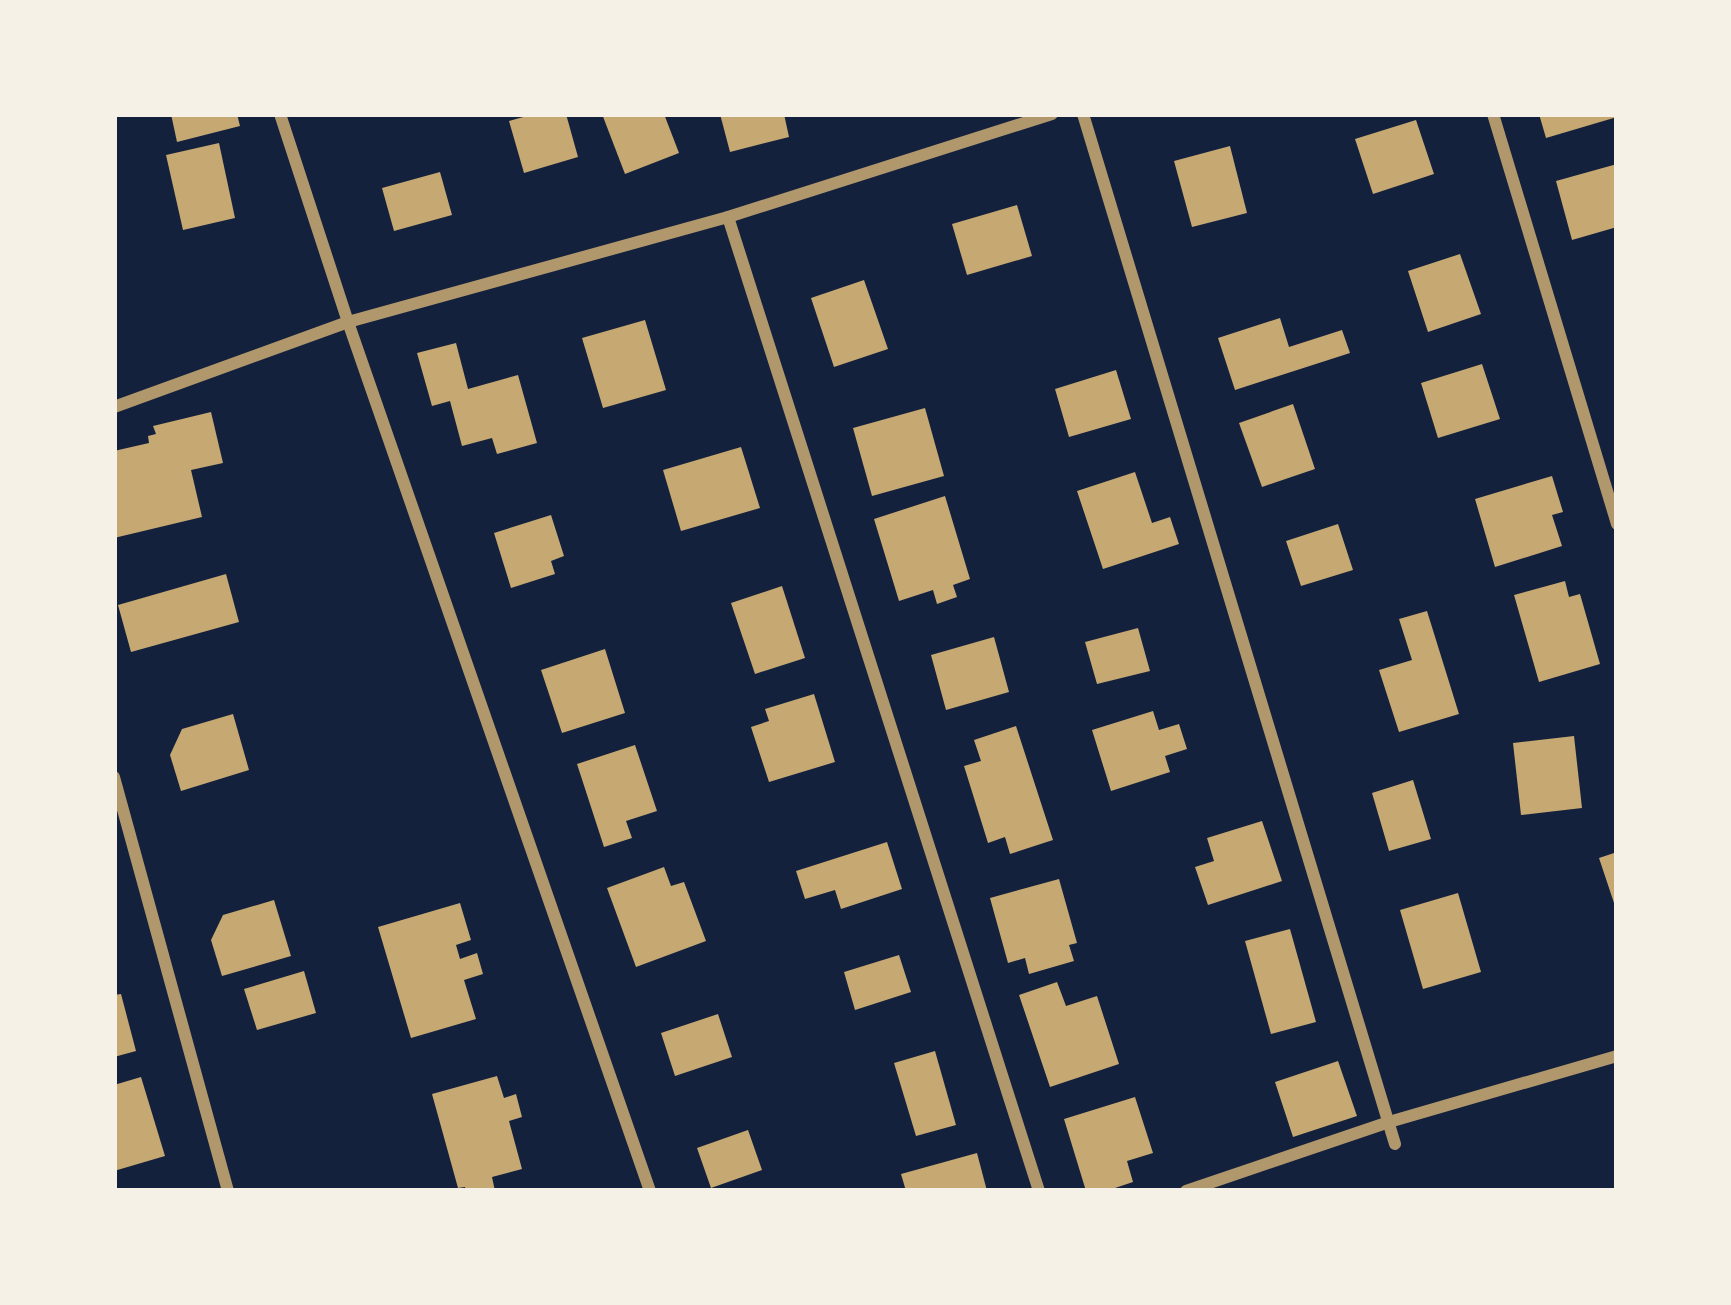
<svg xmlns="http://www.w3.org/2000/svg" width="1731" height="1305" font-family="Overpass,sans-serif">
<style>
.building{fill:#c6a872}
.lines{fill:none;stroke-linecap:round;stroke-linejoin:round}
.minor{stroke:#b1986c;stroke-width:12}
</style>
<rect width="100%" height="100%" fill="#14213d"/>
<g class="building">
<polygon points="171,114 237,114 240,126 177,142"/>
<polygon points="534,114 566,114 578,157 524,173 509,121"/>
<polygon points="602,114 664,114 679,153 625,174"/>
<polygon points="720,114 784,114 789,137 730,152"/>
<polygon points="1539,114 1617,114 1617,117 1546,138"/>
<polygon points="1416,120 1434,174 1373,194 1355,139"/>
<polygon points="219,143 235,218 183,230 166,155"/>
<polygon points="1230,146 1247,213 1192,227 1174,161"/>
<polygon points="1617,164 1617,227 1572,240 1556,181"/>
<polygon points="440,172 452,215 394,231 382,188"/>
<polygon points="1017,205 1032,256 967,275 952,224"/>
<polygon points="1460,254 1481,314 1428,332 1408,271"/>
<polygon points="864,280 888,349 834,367 811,298"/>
<polygon points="1280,318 1289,347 1342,330 1350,353 1235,390 1218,338"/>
<polygon points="645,320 666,390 603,408 582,338"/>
<polygon points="456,343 468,389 518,375 537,443 497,454 492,438 462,446 450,401 432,406 417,353"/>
<polygon points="1482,364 1500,419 1438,438 1421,383"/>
<polygon points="1116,370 1131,419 1069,437 1055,389"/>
<polygon points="1293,404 1315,469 1262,487 1239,423"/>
<polygon points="925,408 944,476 872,496 853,428"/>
<polygon points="211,412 223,463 191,470 202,517 114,538 114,451 149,443 148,436 156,434 153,426"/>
<polygon points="741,447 760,508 681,531 663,470"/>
<polygon points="1135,472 1152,523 1170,517 1179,544 1103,569 1077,491"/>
<polygon points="1552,476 1563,512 1552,515 1562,546 1495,567 1475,499"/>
<polygon points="945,496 970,579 953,585 957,597 937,604 933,590 899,601 874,519"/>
<polygon points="551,515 564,556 551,561 555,574 511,588 494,533"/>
<polygon points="1338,524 1353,570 1301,586 1286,541"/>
<polygon points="226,574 239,622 131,652 118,605"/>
<polygon points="1565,581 1569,597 1580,594 1600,664 1539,682 1514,595"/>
<polygon points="782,586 805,658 755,674 731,603"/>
<polygon points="1427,611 1459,714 1399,732 1379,670 1412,660 1399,619"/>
<polygon points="1138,628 1150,671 1097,684 1085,642"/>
<polygon points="994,637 1009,692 946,710 931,655"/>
<polygon points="605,649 625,713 562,733 541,670"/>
<polygon points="814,694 835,762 769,782 751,727 769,721 765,709"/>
<polygon points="1153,711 1159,730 1179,724 1187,749 1165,756 1170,772 1111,791 1092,730"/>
<polygon points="233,714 249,770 181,791 170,755 182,729"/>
<polygon points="1016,726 1053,840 1010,854 1005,837 988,843 964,766 981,761 974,740"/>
<polygon points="1574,736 1582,808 1521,815 1513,743"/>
<polygon points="635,745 657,811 626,821 632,838 604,847 577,764"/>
<polygon points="1413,780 1431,839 1389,851 1372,793"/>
<polygon points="1262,821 1282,881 1208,905 1195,867 1214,861 1207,838"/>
<polygon points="887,842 902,889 841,909 835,890 805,899 796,871"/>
<polygon points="1617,852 1617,909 1616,909 1599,858"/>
<polygon points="664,867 671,886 684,882 706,941 636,967 607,888"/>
<polygon points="1059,879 1077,943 1069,945 1074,961 1029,974 1025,958 1008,963 990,898"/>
<polygon points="1458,893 1481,972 1423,989 1400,910"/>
<polygon points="274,900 291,956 222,976 211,940 223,915"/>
<polygon points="460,903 471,940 456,945 460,959 477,953 483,974 464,980 476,1019 411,1038 378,927"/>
<polygon points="1290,929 1316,1022 1271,1034 1245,941"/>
<polygon points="899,955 911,992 855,1010 844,972"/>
<polygon points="304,971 316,1013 257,1030 244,989"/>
<polygon points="1057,982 1066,1006 1097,996 1119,1064 1050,1087 1019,995"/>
<polygon points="121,994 136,1051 114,1057 114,995"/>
<polygon points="718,1014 732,1057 675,1076 661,1033"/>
<polygon points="935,1051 956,1125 916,1136 894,1063"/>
<polygon points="1338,1061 1357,1116 1293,1137 1275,1082"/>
<polygon points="497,1076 504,1098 516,1094 522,1117 509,1121 522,1169 492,1177 495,1191 466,1191 465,1187 458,1188 432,1094"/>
<polygon points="141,1077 165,1156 114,1171 114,1085"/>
<polygon points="1135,1097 1153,1153 1127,1161 1133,1182 1106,1191 1086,1191 1064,1119"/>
<polygon points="748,1130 762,1170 711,1188 697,1148"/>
<polygon points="977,1153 987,1191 906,1191 901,1174"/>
</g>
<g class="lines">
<g class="minor">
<polyline points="280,114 348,322 650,1191"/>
<polyline points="1083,114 1395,1144"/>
<polyline points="1493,114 1617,524"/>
<polyline points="728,217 1039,1191"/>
<polyline points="114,407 348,322 728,217 1052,114"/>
<polyline points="114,777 228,1191"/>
<polyline points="1186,1191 1389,1122 1617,1056"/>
</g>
</g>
<rect width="1731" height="1305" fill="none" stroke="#f6f1e7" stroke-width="234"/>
</svg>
